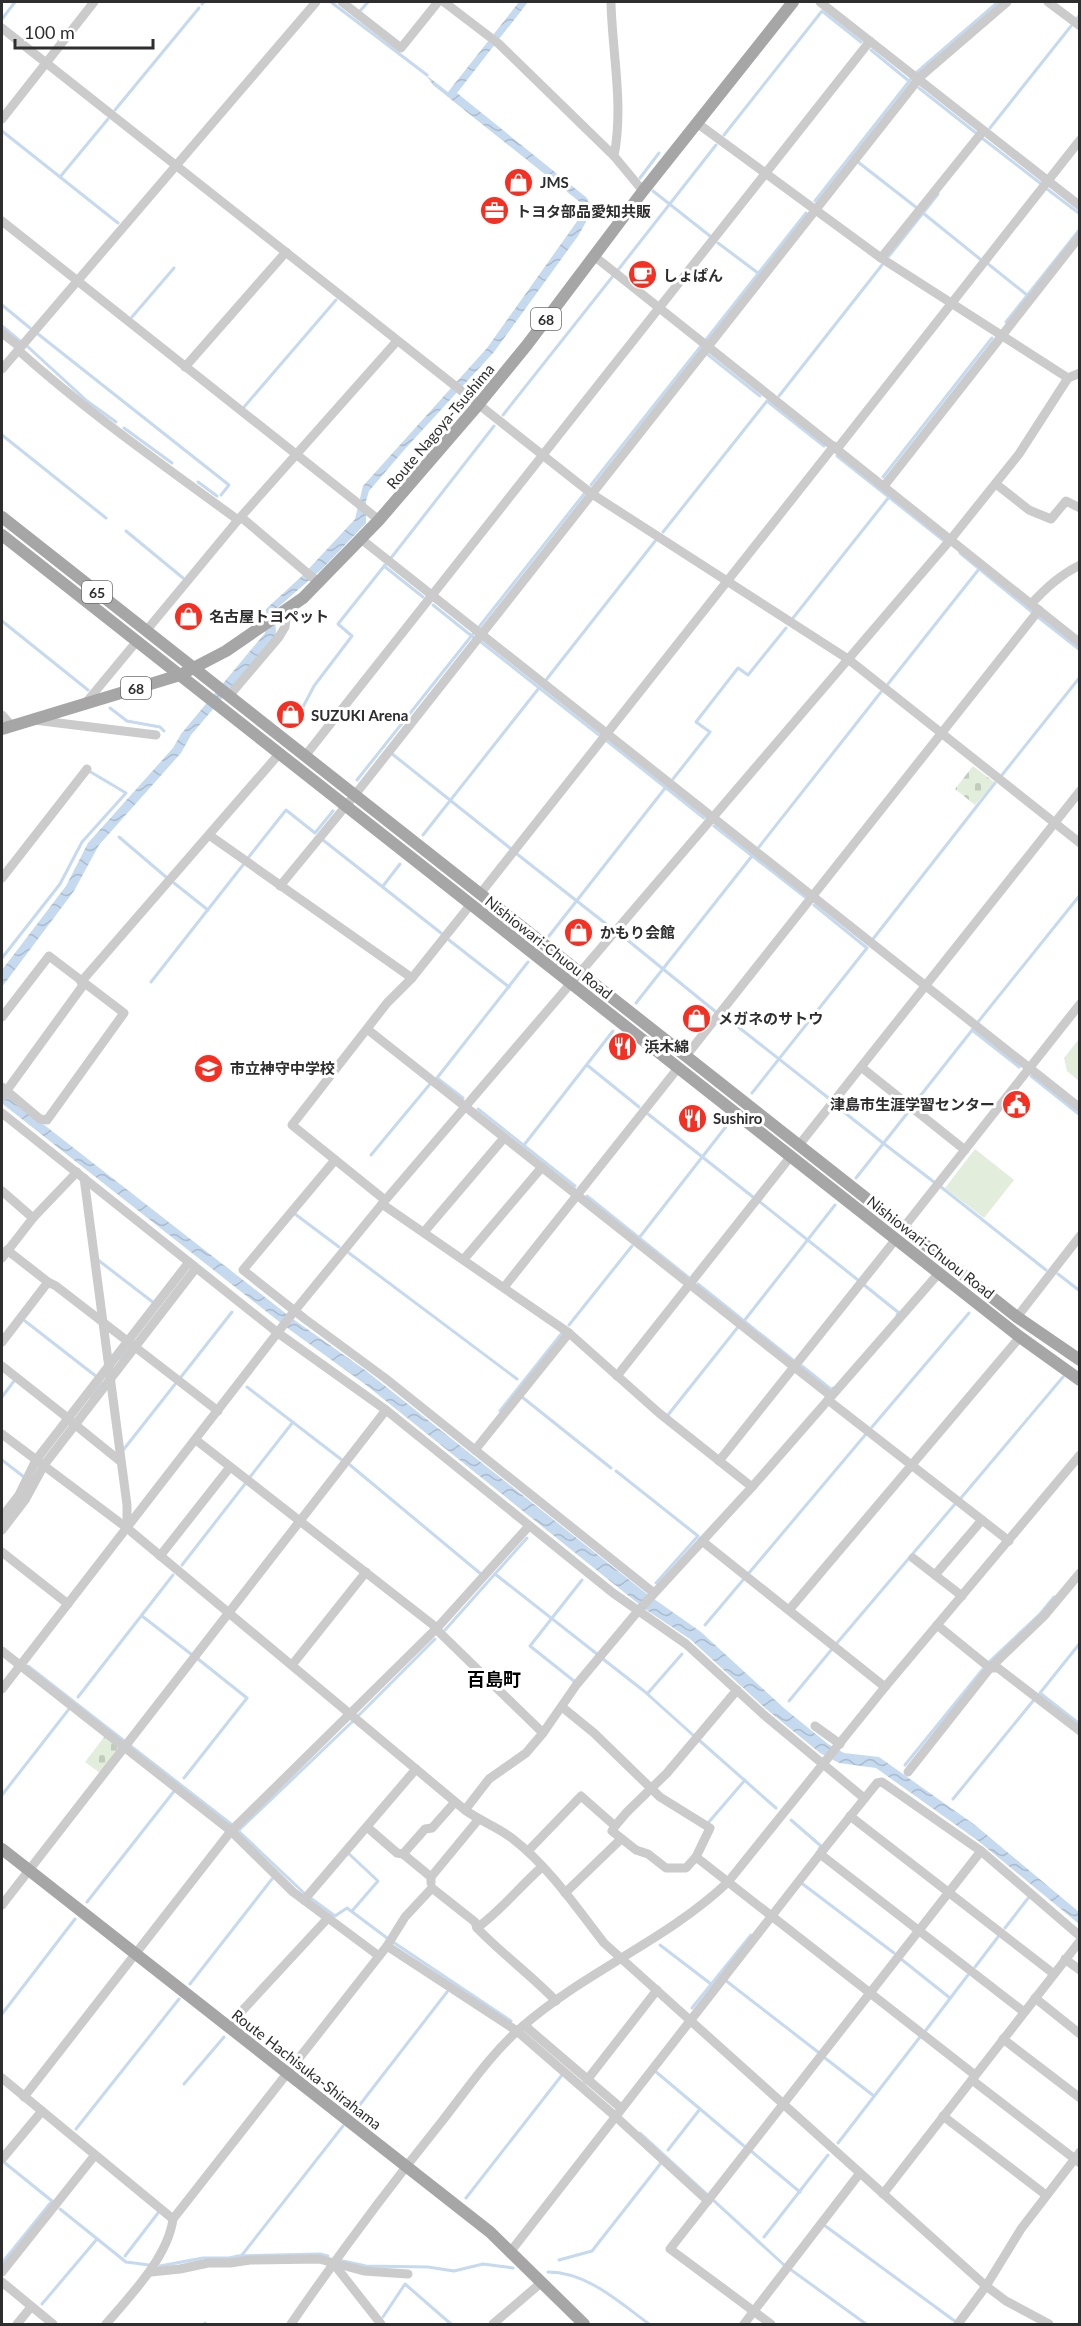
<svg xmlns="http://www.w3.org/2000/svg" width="1081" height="2326" font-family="Lato,'Noto Sans JP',sans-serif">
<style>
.grass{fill:#e2eddb}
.cemetery{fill:url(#cemetery-stones)}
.water{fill:url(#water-waves)}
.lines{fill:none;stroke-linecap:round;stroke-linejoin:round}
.stream{stroke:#c5d9ef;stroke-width:3}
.minor{stroke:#cbcbcb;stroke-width:9}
.major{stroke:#a6a6a6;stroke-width:12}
.labels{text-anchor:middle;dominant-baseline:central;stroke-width:6;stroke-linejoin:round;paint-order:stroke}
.shield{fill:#fff;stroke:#6d6d6d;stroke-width:1.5}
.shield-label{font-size:14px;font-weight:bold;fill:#2e2e2e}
.poi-label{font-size:15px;font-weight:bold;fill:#2e2e2e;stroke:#fff;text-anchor:start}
.street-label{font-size:15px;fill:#2e2e2e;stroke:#fff}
.quarter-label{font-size:18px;font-weight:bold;fill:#000;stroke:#fff}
</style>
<defs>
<pattern id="cemetery-stones" width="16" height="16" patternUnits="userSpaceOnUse" patternTransform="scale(1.5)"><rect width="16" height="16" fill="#e2eddb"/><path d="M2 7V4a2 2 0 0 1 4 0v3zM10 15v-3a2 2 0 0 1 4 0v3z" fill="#c2ccbc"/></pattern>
<pattern id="water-waves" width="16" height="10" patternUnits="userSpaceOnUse" patternTransform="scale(1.5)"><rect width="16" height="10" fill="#c5d9ef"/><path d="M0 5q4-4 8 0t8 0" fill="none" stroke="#aabbcd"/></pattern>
</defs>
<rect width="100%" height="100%" fill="#fff"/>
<g class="grass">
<polygon points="1079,1039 1079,1081 1067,1071 1064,1058"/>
<polygon points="975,1149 1014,1180 984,1218 945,1188"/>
</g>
<g class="cemetery">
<polygon points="973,766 994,782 975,805 955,789"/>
<polygon points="105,1736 118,1745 118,1748 100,1773 85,1762"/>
</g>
<g class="water">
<polygon points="519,2 528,2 457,93 587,198 592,208 590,215 578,236 494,352 405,449 369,491 366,501 366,523 322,569 275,610 276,635 191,735 181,753 99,845 74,891 2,987 2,970 66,886 88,843 173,748 181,734 265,633 266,609 303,575 355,519 363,486 487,348 583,213 581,203 433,85 426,75 448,92"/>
<polygon points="2,1092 293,1319 365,1370 647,1594 701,1632 785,1709 828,1744 844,1753 879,1757 975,1825 1079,1912 1079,1924 977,1840 876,1768 839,1763 820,1753 765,1708 690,1639 645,1609 366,1385 286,1327 4,1105 2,1103"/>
</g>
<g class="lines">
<g class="stream">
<polyline points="331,2 427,75"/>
<polyline points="202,4 204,2"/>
<polyline points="360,11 368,2"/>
<polyline points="1077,18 1080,15"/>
<polyline points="2,19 15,2"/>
<polyline points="871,50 909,81"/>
<polyline points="916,73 998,2"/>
<polyline points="919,88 976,133"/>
<polyline points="115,110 199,8"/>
<polyline points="990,128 1071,26"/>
<polyline points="2,131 118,223"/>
<polyline points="724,135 822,11 861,42"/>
<polyline points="981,139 982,138 1040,183"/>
<polyline points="858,162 917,208"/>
<polyline points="60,177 108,119"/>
<polyline points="640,178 659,153"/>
<polyline points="1047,189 1080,214"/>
<polyline points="653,191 710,236"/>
<polyline points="815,201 911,79"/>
<polyline points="923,213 980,259"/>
<polyline points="718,243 758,273"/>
<polyline points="889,256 938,194"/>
<polyline points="987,263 1027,295"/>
<polyline points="618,270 716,145"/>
<polyline points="2,305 30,328"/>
<polyline points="132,317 174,268"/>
<polyline points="1006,322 1080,229"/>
<polyline points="2,326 20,341"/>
<polyline points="38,334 229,485 221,495"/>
<polyline points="705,341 806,213"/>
<polyline points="27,346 87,401 116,422"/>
<polyline points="707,354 760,396"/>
<polyline points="779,396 882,265"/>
<polyline points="767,401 824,446"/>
<polyline points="244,407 336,300"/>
<polyline points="503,415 613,276"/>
<polyline points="124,428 172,463"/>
<polyline points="2,435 106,518"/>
<polyline points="837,456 943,540"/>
<polyline points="883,477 992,338"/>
<polyline points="198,482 217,496"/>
<polyline points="591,485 701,346"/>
<polyline points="126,531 183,578"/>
<polyline points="663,532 767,401"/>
<polyline points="960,553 1032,612"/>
<polyline points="391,558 494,426"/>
<polyline points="384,566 423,597"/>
<polyline points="433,605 473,637"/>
<polyline points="1038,617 1080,650"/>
<polyline points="793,618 889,497"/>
<polyline points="2,621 88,690"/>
<polyline points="479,627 584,494"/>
<polyline points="481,642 599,735"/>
<polyline points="546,680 656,540"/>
<polyline points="888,684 979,569"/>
<polyline points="303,707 314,686 352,636 338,624 385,565"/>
<polyline points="110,708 127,721 160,727 164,731"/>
<polyline points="607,741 704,818"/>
<polyline points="391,753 510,848"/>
<polyline points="1002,775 1080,677"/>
<polyline points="673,779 710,732 696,722 738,668 748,675 786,628"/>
<polyline points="357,780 473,634"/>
<polyline points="714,826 805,897"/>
<polyline points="423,835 539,688"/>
<polyline points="119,837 166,877"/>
<polyline points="323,840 441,933"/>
<polyline points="759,847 881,692"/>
<polyline points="517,854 610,927"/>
<polyline points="248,858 286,810 315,833 333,811"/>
<polyline points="174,883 208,910"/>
<polyline points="383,886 400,864"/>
<polyline points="620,934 716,1012"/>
<polyline points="549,936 666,787"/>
<polyline points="873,939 995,783"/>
<polyline points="449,940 509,987"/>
<polyline points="2,958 60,884 82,842 126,793 89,771"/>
<polyline points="151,982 243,865"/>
<polyline points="636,1003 752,856"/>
<polyline points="723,1015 831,1100"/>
<polyline points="978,1022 1080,895"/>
<polyline points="972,1030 1019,1067"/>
<polyline points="587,1065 639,1107"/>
<polyline points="1031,1076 1080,1115"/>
<polyline points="752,1093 867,948 814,905"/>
<polyline points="463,1098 437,1078 528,962"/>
<polyline points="835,1105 883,1143"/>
<polyline points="913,1105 973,1029"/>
<polyline points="478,1109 575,1186"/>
<polyline points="648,1114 753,1197"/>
<polyline points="883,1143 934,1182"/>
<polyline points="524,1145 613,1031"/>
<polyline points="371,1155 430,1084"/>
<polyline points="856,1178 909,1111"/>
<polyline points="941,1187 1046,1270"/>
<polyline points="587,1196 688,1277"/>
<polyline points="760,1202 858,1280"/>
<polyline points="295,1214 339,1247"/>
<polyline points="639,1238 728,1124"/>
<polyline points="349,1253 517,1379"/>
<polyline points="98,1260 154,1303"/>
<polyline points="1058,1274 1080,1291"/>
<polyline points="698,1284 793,1360"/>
<polyline points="863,1284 899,1313 897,1315"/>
<polyline points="25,1321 97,1377"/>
<polyline points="744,1321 835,1205"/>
<polyline points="569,1325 632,1246"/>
<polyline points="120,1359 130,1346"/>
<polyline points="802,1366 832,1390 833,1388"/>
<polyline points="181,1377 232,1312"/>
<polyline points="247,1387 342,1460"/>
<polyline points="2,1397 14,1381"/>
<polyline points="91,1397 101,1383"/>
<polyline points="522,1397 611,1468"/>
<polyline points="500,1411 562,1333"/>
<polyline points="668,1415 738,1327"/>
<polyline points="872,1427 969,1313"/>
<polyline points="124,1449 176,1383"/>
<polyline points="2,1460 24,1477"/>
<polyline points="350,1465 481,1574"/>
<polyline points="616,1471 698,1536 656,1583"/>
<polyline points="250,1477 293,1422"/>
<polyline points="961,1498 1063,1377"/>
<polyline points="182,1565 245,1484"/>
<polyline points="749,1573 866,1434"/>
<polyline points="495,1574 597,1654"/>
<polyline points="142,1616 191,1654"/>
<polyline points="705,1625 743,1580"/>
<polyline points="445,1630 527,1538"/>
<polyline points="837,1643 955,1504"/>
<polyline points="603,1659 644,1691 693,1735"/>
<polyline points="989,1662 1040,1614 1054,1597"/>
<polyline points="28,1666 231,1824 304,1893"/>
<polyline points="574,1681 530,1646 582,1580"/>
<polyline points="648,1693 682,1654"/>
<polyline points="78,1697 173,1575"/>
<polyline points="789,1701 832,1649"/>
<polyline points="358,1716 435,1639"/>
<polyline points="1077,1722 1040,1693 1080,1643"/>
<polyline points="700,1741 776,1808"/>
<polyline points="905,1765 983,1669"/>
<polyline points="184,1778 247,1698 198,1659"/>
<polyline points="2,1795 69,1709"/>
<polyline points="953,1799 1033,1701"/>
<polyline points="791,1820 821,1846 819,1849"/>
<polyline points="708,1823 745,1780"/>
<polyline points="238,1831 352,1722"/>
<polyline points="347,1852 378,1881 352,1911"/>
<polyline points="800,1882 894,1953"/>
<polyline points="312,1899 335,1916 347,1908 387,1938 511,2021"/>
<polyline points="87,1902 175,1790"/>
<polyline points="1005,1928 1029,1897"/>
<polyline points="660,1945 711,1984"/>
<polyline points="901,1959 950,1998"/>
<polyline points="975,1967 998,1937"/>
<polyline points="725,1980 818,2052"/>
<polyline points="190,1984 272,1879"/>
<polyline points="692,2008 751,1935"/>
<polyline points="2,2014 75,1919"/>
<polyline points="926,2030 968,1975"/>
<polyline points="825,2058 874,2096"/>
<polyline points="655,2071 744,2146"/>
<polyline points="184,2084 224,2037"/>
<polyline points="355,2111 447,1992"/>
<polyline points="76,2129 179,1999"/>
<polyline points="640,2133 783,2264 866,2324"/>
<polyline points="838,2143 920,2037"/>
<polyline points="668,2150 700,2109"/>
<polyline points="751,2151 800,2192"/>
<polyline points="5,2163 52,2201"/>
<polyline points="466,2198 562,2075"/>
<polyline points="60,2209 126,2262 149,2265"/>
<polyline points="824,2225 956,2322"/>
<polyline points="764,2237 828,2155"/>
<polyline points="242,2255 343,2126"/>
<polyline points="125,2256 158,2213"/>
<polyline points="559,2260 592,2251 661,2163"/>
<polyline points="343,2261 366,2266 428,2267 454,2271 483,2264 513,2268"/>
<polyline points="2,2263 52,2201"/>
<polyline points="160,2266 203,2258 229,2258 238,2256 320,2254 328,2256"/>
<path d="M548 2272C587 2272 619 2302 649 2324"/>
<polyline points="42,2304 97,2239"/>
<polyline points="383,2317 405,2284 451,2324"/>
<polyline points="204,2324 205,2323"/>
<polyline points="1078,2324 1080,2323"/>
</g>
<g class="minor">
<polyline points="342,2 401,48 438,2"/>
<polyline points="444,2 499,44 614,156"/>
<path d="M611 2C612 52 624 105 614 156L643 191"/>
<polyline points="820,2 1080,206"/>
<polyline points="1048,2 1080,26"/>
<polyline points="2,28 592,494 848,659 1080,843"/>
<polyline points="2,119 94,2"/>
<polyline points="697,123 881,258 1068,378"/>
<polyline points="2,221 379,520"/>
<polyline points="594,256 1080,643"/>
<polyline points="881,258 983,131"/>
<polyline points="2,333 20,347"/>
<path d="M18 350C87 412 163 465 238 520"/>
<polyline points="185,367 286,252"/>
<polyline points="2,369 316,2"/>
<polyline points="837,449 1080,140"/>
<polyline points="996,484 1029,510 1051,519 1066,501 1080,508"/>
<polyline points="884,486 1080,236"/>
<polyline points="241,517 319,583"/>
<polyline points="361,539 1080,1108"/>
<path d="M1031 604C1046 588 1060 575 1080 565"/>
<polyline points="146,631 238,520 397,341"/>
<polyline points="229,696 279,637 285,627 287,611"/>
<polyline points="84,705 137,641"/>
<polyline points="2,715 12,726"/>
<polyline points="34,720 156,735"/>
<polyline points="305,756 870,41"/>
<polyline points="209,835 412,978"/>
<polyline points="2,878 87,769"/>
<polyline points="280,886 354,796 921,76 1007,2"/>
<polyline points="480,894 834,446"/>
<polyline points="81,982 279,754"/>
<polyline points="2,1017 49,956 124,1013 47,1120 40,1119 2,1087"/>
<polyline points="367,1029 831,1396"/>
<polyline points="686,1056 1039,610"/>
<polyline points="861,1067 965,1150"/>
<polyline points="2,1097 84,984"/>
<polyline points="2,1113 278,1333 386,1410 613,1593 686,1644 764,1715 864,1798"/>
<polyline points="799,1145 1080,791"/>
<polyline points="335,1160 243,1270 305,1319 385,1378 654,1593"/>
<polyline points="84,1178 127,1505 127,1528"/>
<polyline points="2,1191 33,1218"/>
<polyline points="385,1200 292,1125 387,1003 412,978 471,904"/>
<polyline points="382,1204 569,1333 659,1413 752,1487"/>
<polyline points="904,1227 1080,1004"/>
<polyline points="424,1232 504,1138"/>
<polyline points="2,1258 33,1218 77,1172"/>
<polyline points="464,1259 542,1167"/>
<polyline points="48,1282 56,1286 218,1411"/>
<polyline points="505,1286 678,1068"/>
<polyline points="1017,1317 1080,1236"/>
<polyline points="2,1342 48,1282 7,1250"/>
<polyline points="2,1366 69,1419"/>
<polyline points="617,1376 791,1156"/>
<polyline points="828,1400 1009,1541"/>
<polyline points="73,1423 120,1461"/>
<path d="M2 1434 127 1528 465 1810C480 1821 498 1827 513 1839 549 1867 576 1907 604 1943L986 2286 1006 2301 1049 2324"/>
<polyline points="196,1440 437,1628"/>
<polyline points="475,1450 569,1333"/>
<polyline points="719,1461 896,1239"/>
<polyline points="2,1517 19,1495 36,1460 189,1262"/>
<polyline points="2,1530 25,1500 44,1465 196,1268"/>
<polyline points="702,1541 885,1687"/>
<polyline points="2,1552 68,1604"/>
<polyline points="160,1556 230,1467"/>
<polyline points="913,1558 962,1596"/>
<polyline points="935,1575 982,1520"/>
<polyline points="789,1610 1020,1337"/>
<polyline points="937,1625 990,1668 998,1668 1080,1731"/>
<polyline points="436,1629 543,1733"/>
<polyline points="2,1651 231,1831 293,1892 379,1956"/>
<polyline points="292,1665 366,1572"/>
<polyline points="2,1689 292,1314 382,1204 951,539 1019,454 1068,378 1080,373"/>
<polyline points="562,1707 594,1733 660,1797 710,1828 696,1857"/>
<polyline points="815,1726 840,1744"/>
<polyline points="908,1772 990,1668 1044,1616 1080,1573"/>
<polyline points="465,1810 489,1779 526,1753 543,1733 577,1684 638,1611 752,1487 939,1273"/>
<polyline points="850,1816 1054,1974"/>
<polyline points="615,1826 612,1831 636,1850 648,1854 666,1868 686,1868 696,1857 975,2075"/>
<polyline points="367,1827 397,1853 403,1854"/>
<polyline points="528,1851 581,1796 615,1826 627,1812 667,1773 737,1690"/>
<path d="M542 1867C519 1887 503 1909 477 1928 502 1954 531 1975 556 2001"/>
<polyline points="431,1877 403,1854 425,1829 432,1828 455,1802"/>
<polyline points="431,1883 431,1877 478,1820"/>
<polyline points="565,1893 621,1839"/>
<polyline points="304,1900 416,1769"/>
<polyline points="2,1905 386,1410"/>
<polyline points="387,1946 405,1917 432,1888 475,1922 477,1928"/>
<polyline points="1065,1959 1080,1970"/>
<polyline points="1035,1998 1080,2034"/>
<polyline points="1024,2012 820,1854 877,1783 882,1782 981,1851 1080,1936"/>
<polyline points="524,2025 621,2108"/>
<polyline points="228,2026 328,1918"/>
<polyline points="1003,2039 1080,2098"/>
<polyline points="2,2078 173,2219"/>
<polyline points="587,2080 657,1990"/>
<polyline points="972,2080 1080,2163"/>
<polyline points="24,2097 231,1831 437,1628 529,1526"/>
<polyline points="943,2116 1046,2195"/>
<polyline points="2,2159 42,2111"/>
<polyline points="883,2194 1080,1941"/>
<polyline points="511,2251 820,1854"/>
<polyline points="333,2263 381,2324"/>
<polyline points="2,2272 95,2155"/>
<polyline points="151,2272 180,2269 208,2263 230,2263 250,2260 319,2259 364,2271 408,2274"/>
<polyline points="2,2282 53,2324"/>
<polyline points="17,2324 31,2307"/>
<path d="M106 2324C130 2296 168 2257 173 2219L387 1946 517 2031 615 2116 708 2201"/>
<path d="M291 2324C339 2254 390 2186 443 2120 468 2088 492 2052 523 2026 586 1971 667 1940 728 1882L885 1687 1080 1455"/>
<polyline points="493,2324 542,2282"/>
<polyline points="744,2324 860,2173"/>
<polyline points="771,2324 670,2249 981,1851"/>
<polyline points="958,2324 986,2286 1021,2229 1080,2152"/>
</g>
<g class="major">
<polyline points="2,517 1017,1317 1080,1360"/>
<polyline points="2,535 1020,1337 1080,1380"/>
<polyline points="2,729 180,675 226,651 303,598 379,520 478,405 527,345 643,191 793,2"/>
<polyline points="2,1849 490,2232 584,2324"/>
</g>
</g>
<defs>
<symbol id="shop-disc" viewBox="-11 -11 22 22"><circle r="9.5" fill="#f52f21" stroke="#fff"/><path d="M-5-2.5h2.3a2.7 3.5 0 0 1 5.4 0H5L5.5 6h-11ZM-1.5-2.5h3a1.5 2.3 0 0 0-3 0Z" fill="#fff"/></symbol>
<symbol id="office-disc" viewBox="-11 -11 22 22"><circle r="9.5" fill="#f52f21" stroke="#fff"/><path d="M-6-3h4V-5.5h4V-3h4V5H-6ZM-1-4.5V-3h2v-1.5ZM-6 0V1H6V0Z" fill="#fff"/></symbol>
<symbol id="cafe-disc" viewBox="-11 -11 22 22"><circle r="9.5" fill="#f52f21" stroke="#fff"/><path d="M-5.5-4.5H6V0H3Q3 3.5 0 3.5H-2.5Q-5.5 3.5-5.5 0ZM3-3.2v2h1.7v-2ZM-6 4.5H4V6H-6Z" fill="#fff"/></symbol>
<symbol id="restaurant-disc" viewBox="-11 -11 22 22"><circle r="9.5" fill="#f52f21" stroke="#fff"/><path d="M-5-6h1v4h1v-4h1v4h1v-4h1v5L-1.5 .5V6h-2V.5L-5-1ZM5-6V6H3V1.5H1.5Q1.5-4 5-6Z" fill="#fff"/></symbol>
<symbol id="school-disc" viewBox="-11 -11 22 22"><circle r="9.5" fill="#f52f21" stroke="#fff"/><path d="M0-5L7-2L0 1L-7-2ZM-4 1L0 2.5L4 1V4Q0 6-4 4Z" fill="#fff"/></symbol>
<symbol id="civic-disc" viewBox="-11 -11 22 22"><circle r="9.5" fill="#f52f21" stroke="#fff"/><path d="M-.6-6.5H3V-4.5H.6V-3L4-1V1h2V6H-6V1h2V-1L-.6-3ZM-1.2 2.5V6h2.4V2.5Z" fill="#fff"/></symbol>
</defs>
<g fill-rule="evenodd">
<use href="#shop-disc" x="502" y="166" width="33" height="33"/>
<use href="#office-disc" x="478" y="194" width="33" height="33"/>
<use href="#cafe-disc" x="626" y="258" width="33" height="33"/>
<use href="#shop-disc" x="172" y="600" width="33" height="33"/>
<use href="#shop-disc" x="274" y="698" width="33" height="33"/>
<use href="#shop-disc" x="562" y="916" width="33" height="33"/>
<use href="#shop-disc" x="680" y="1002" width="33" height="33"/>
<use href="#restaurant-disc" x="606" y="1030" width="33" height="33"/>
<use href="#school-disc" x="192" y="1052" width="33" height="33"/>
<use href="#civic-disc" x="1000" y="1088" width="33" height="33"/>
<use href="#restaurant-disc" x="676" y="1102" width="33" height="33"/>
</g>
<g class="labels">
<g class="shield">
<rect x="531" y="308" width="30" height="22" rx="4.5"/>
<rect x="82" y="581" width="30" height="22" rx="4.5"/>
<rect x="121" y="677" width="30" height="22" rx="4.5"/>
</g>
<g class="shield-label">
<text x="546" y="319">68</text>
<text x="97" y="592">65</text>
<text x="136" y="688">68</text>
</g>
<g class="poi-label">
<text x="540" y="182">JMS</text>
<text x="516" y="211">トヨタ部品愛知共販</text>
<text x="663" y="275">しょぱん</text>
<text x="209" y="616">名古屋トヨペット</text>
<text x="311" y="715">SUZUKI Arena</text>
<text x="600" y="932">かもり会館</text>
<text x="718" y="1018">メガネのサトウ</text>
<text x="644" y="1046">浜木綿</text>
<text x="230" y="1068">市立神守中学校</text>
<text x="995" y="1104" text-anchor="end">津島市生涯学習センター</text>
<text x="713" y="1118">Sushiro</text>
</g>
<g class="street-label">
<text transform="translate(440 426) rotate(-50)">Route Nagoya-Tsushima</text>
<text transform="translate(549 947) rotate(38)">Nishiowari-Chuou Road</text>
<text transform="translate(931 1247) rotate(38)">Nishiowari-Chuou Road</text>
<text transform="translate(307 2069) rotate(38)">Route Hachisuka-Shirahama</text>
</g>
<g class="quarter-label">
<text x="494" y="1679">百島町</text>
</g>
</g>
<rect width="1081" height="2326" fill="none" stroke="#2e2e2e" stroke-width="6"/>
<path d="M15 39v9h138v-9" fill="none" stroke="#2e2e2e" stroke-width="3"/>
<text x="24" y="39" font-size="18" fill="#2e2e2e" stroke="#ffffff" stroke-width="4.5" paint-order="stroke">100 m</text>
</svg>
